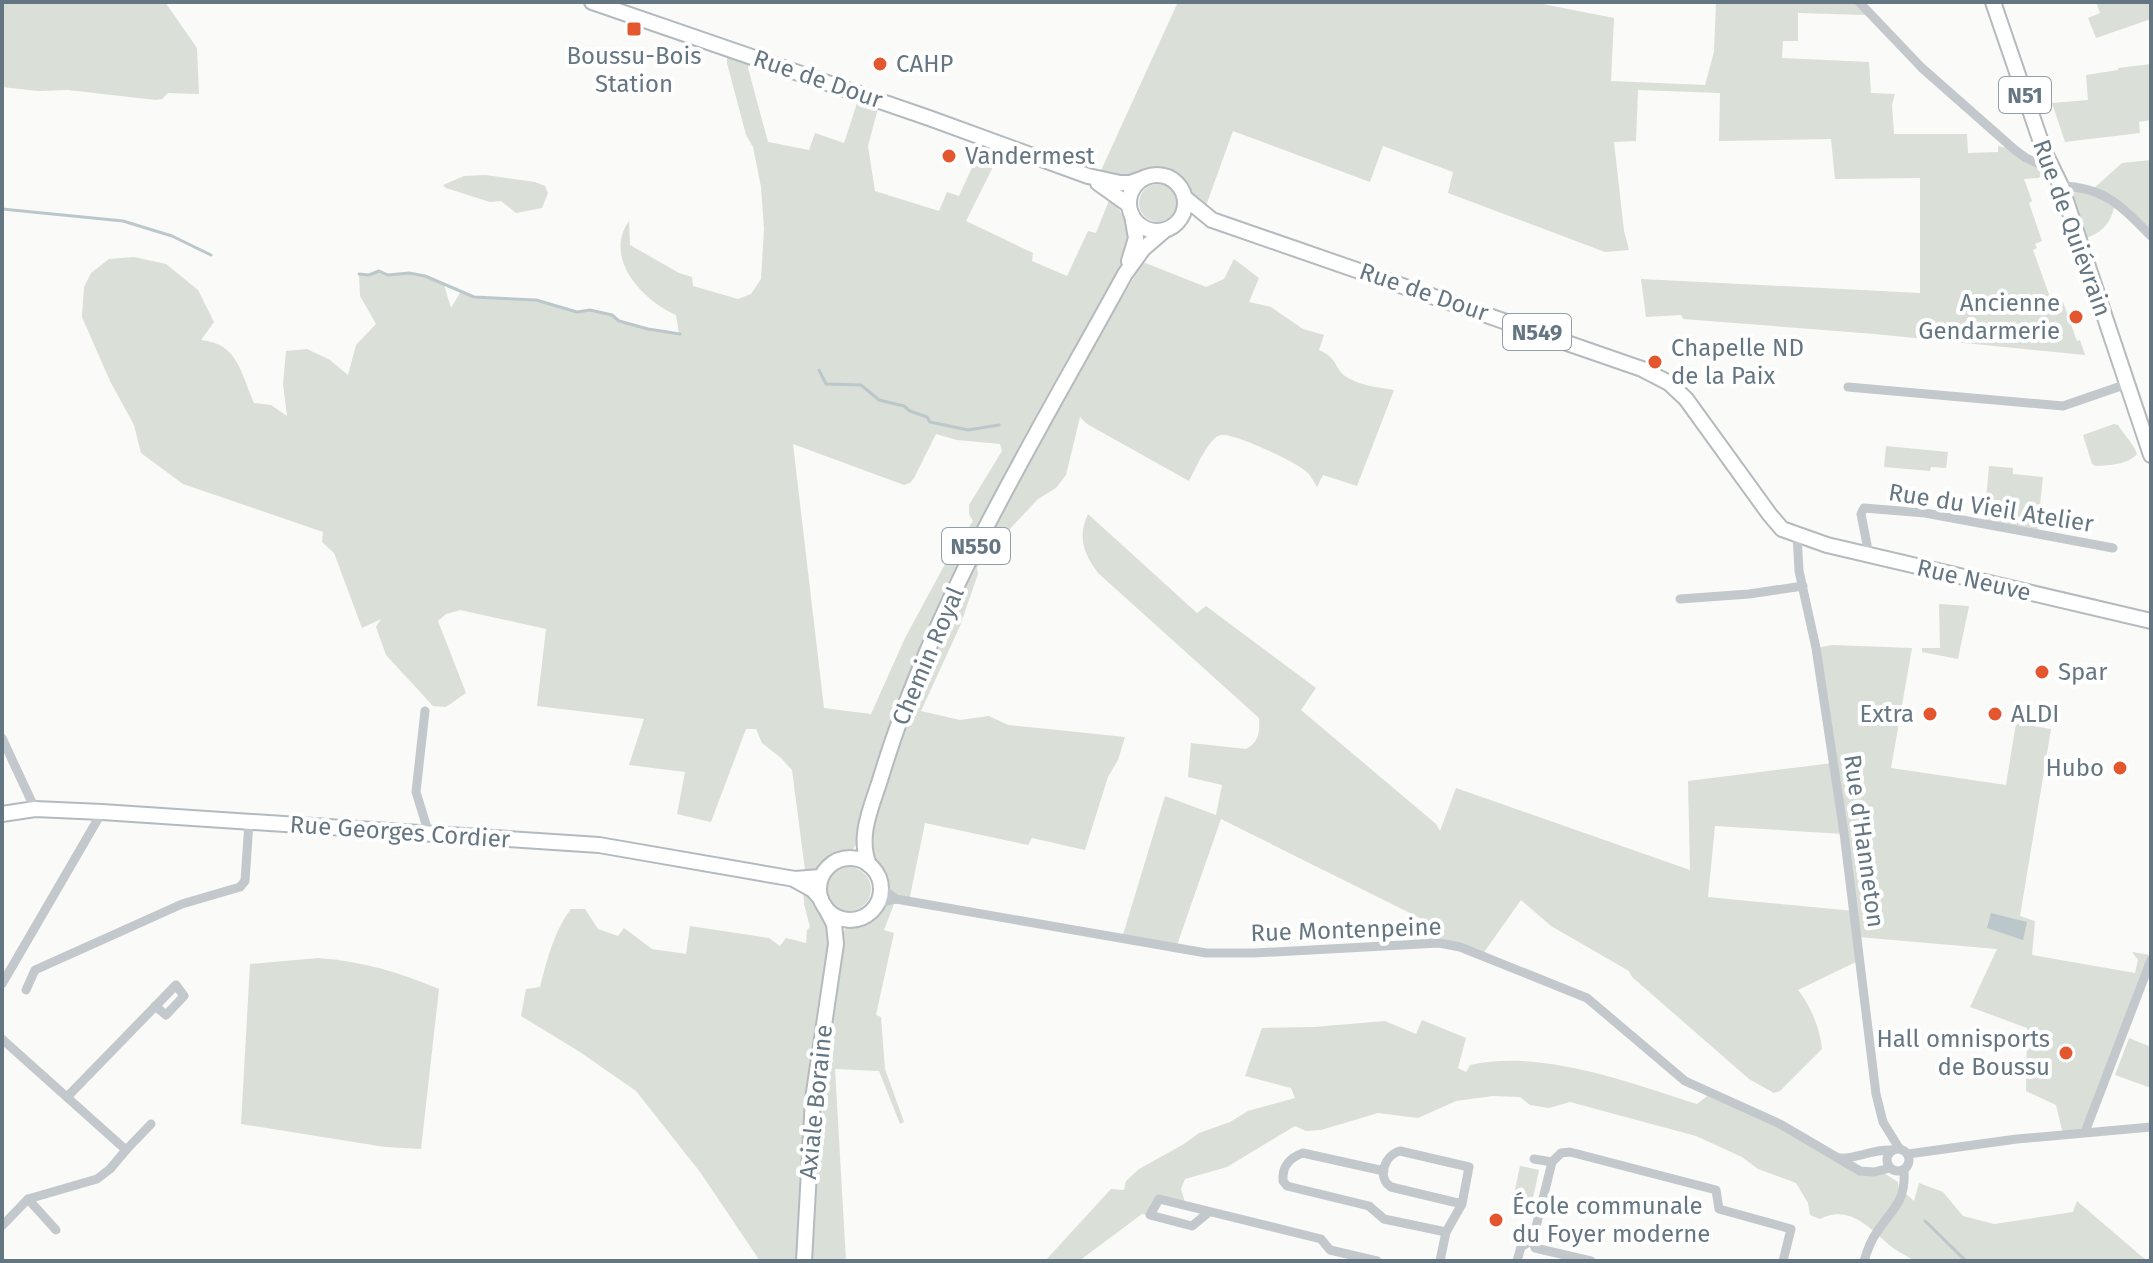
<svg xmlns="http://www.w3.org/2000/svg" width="2153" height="1263" font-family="'Fira Sans',sans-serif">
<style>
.green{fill:#dadfd7;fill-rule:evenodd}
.water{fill:#bbc7cb}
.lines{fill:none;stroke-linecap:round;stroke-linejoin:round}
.stream{stroke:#bbc7cb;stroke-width:3}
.secondary-casing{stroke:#b3babf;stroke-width:18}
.primary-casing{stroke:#b5babe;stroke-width:18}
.street{stroke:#c3c8cc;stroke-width:9}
.secondary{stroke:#fff;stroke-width:14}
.primary{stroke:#fff;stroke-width:14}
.poi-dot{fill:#e4572e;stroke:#fff;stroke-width:3}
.labels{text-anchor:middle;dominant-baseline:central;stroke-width:8;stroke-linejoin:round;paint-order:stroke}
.shield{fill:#fff;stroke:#939fa8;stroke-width:2}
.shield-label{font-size:22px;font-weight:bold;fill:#657683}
.poi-label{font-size:24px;fill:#657683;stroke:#fff;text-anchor:start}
.street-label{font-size:24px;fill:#657683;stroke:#fff}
</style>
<rect width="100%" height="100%" fill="#fafaf8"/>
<g class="green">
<polygon points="2,2 165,2 197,48 199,94 168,93 162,99 156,100 68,90 38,91 2,87"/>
<polygon points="1178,2 1532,2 1614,18 1611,81 1705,85 1714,52 1716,2 1859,2 1866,15 1798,13 1798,41 1783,41 1782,58 1869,62 1871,93 1895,94 1892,105 1894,134 1967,134 1968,153 1998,152 1998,146 2015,150 2053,170 2038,178 2024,179 2032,201 2029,203 2042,241 2035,244 2037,248 2033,250 2051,300 2058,298 2060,303 2063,302 2077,341 2080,340 2085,355 1875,334 1683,319 1681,315 1646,317 1641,279 1920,293 1920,178 1835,179 1831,139 1719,141 1720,93 1638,90 1636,141 1614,142 1624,231 1629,250 1605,252 1448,193 1453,172 1383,146 1370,182 1233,131 1203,214 1185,198 1178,184 1170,178 1153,175 1130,183 1098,177"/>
<polygon points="2096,2 2151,2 2151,19 2096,38 2088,18 2100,13"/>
<path d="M732 49 751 56 748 68 768 142 809 150 815 133 844 143 860 94 880 101 868 146 875 191 939 211 947 192 959 196 985 139 1004 145 966 221 1033 253 1032 261 1067 276 1088 231 1096 233 1110 198C1124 210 1129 233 1129 252L1073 381 1143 262 1206 287 1224 279 1234 259 1259 278 1249 302 1271 307 1303 329 1324 335 1319 350C1340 360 1333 367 1345 376 1359 386 1378 387 1394 390L1357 486 1323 475 1317 487C1314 482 1311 476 1307 472 1296 462 1235 433 1221 435 1209 437 1195 470 1189 481L1087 424 1080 417 1066 475 1056 488 1038 499 1006 533 993 540 977 568 978 574 960 626 921 711 960 720 989 716 1008 725 1125 737 1118 760 1108 777 1085 850 1032 838 1028 845 925 823 909 901 896 899 884 930 894 933 876 1015 881 1017 885 1069 904 1122 900 1124 879 1071 835 1069 846 1261H760L700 1172 636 1091 580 1052 521 1016 526 989 540 987C547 960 554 931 571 909H585L598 929 618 936 624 928 652 949 686 954 690 926 769 938 780 946 786 938 806 943 807 930 810 927 804 904 803 884 842 934C854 915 858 923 870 912 891 893 874 879 868 861 866 853 864 844 862 836L851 852 830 865 821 877 810 879V870H805L792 770 781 758 762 743 756 729H746L711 822 677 814 685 772 629 765 644 719 537 706 546 629 460 610 446 614 438 621 466 693 446 707 433 706 386 655 376 627 381 619 362 628 334 553 322 542 323 532 183 484 141 453 134 425 110 381 82 317 84 287 91 273 109 259 134 257 166 264 198 290 214 322 201 340C238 343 241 374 254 403L271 405 287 416 283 384 286 351 307 349 330 360 348 375 356 345 376 324 360 296 359 274 369 275 379 271C391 277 400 272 412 273 424 274 434 280 444 285L451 308 460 293 474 297 536 300 577 312 590 310 612 315 619 321 648 329 679 334 676 315C642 300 603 258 629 221L630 245 679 273 692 277 693 286 738 299 751 294 761 279 764 229 761 187 753 147 746 135 727 63V58ZM936 434 957 440 1000 444 1002 451 969 505V514L973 521 951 553 905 638 871 714 824 708 793 444 904 485 910 483 914 478Z"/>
<polygon points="2151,64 2151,120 2139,122 2140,133 2065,142 2052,103 2088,100 2086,75 2118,70 2118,68"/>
<path d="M2151 160V236L2115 203C2111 226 2100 234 2079 241L2061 187 2093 189 2122 163Z"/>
<polygon points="486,175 535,182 545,186 548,193 542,208 516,213 501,201 490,202 446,188 443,185 464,176"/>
<circle cx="1158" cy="203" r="19"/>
<path d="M2114 424 2118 425C2124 435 2134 444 2137 454 2127 465 2110 465 2096 466L2092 464 2083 435Z"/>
<polygon points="1886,446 1948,452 1946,468 1931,467 1930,471 1884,467"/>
<polygon points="1989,466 2013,468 2013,474 2043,477 2037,534 1984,523"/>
<path d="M1088 514 1197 613 1206 606 1316 688 1301 710 1436 824 1440 831 1456 788 1690 870 1688 781 1833 763 1816 648 1832 645 1912 648 1891 768 2006 785 2016 723 2051 729 2020 916 2035 921 2032 955 2135 973 2138 960 2132 952 2151 955 2085 1132 2063 1134 2056 1105 2026 1091 2027 1028 1970 1007 1997 949 1858 937 1860 960 1798 990C1811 1006 1820 1029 1822 1049L1780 1091 1774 1093 1749 1079 1632 977 1629 971 1551 926 1521 900 1482 955 1460 947 1412 943 1422 919 1221 819 1176 948 1122 938 1165 796 1216 815 1222 785 1188 777 1191 743 1246 749C1259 742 1260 732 1259 718L1098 573C1084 554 1077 537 1088 514ZM1715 826 1844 834 1854 911 1708 897Z"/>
<polygon points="1939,604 1969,606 1958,659 1922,652 1922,648 1940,648"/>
<circle cx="849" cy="889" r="22"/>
<path d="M318 958C361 961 399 972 439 989L421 1149 385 1147 241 1124 250 964Z"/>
<path d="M1422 1020 1466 1038 1458 1068 1466 1072 1470 1065C1542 1049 1628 1082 1697 1104L1710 1094 1765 1117 1860 1171 1884 1173 1898 1182 1900 1199 1903 1191 1914 1201 1919 1183 1943 1192 1963 1216 1994 1224 2073 1212 2077 1201 2147 1261H1914C1905 1254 1895 1251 1887 1243 1866 1225 1849 1205 1820 1219L1810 1215 1808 1203 1796 1183 1758 1169 1742 1157 1696 1136 1570 1102 1549 1108 1530 1105 1520 1097 1493 1096 1456 1101 1418 1118 1378 1113 1321 1130 1306 1131 1295 1126 1227 1167 1185 1179 1181 1189 1186 1206 1159 1199 1150 1215 1142 1214 1079 1261H1045L1111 1189 1124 1190 1126 1181 1139 1169 1184 1144 1199 1133 1230 1122 1248 1111 1295 1098 1291 1088 1245 1076 1262 1028 1314 1027 1385 1021 1416 1034Z"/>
<polygon points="2129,1038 2151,1047 2151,1088 2115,1075"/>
<polygon points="1520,1166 1539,1170 1532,1203 1513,1199"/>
</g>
<polygon class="water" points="1991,913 2027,922 2023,940 1987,928"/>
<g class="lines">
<g class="stream">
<polyline points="2,209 123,221 172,236 211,255"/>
<polyline points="359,274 369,275 379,271 388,275 409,273 425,276 474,297 536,300 577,312 590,310 612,315 619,321 648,329 680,334"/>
<polyline points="819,370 826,384 861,385 879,400 904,406 910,411 927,417 930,422 968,430 999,425"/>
<polyline points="1925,1221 1966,1261"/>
</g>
<defs>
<g id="secondary">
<polyline points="592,2 929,118 1088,176 1120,183 1130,183 1144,178"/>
<polyline points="1098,183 1129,205"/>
<polyline points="2,814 35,809 102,812 599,845 795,879 821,877"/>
<polyline points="795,880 813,890 821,899"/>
</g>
<g id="primary">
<polyline points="1993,2 2044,151 2061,186 2151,455"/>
<circle cx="1157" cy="203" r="28"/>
<polyline points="1185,198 1212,220 1642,369 1669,383 1686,399 1770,515 1782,529 1827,545 2151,621"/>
<polyline points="1129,261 1136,238 1132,215"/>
<circle cx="850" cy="889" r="31"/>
<path d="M869 865C857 836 872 806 881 777 935 598 1036 437 1125 274L1143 249 1165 230"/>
<polyline points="804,1261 813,1099 836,944 834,924 824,905"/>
</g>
</defs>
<use href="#secondary" class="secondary-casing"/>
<use href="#primary" class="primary-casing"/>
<g class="street">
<polyline points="1859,2 1922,68 2015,150 2026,158 2055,171"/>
<path d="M2061 186C2105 187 2121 206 2151 236"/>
<polyline points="1848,387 2063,406 2127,384"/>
<polyline points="1797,535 1799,571 1816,648 1844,833 1876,1094 1883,1122 1899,1148"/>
<polyline points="1869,555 1861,514 1864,508 1925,513 2113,548"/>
<polyline points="1680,599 1749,594 1803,586"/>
<polyline points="425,711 416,792 429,834"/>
<polyline points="2,738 35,809"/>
<polyline points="880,887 896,899"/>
<polyline points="876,904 896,899 1206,953 1254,953 1439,943 1460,947 1587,998 1685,1081 1780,1124 1860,1171 1874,1172 1890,1168"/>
<polyline points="2,984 102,812"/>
<polyline points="26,990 35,970 182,904 240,887 245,881 249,822"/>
<polyline points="2,1039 126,1150 110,1169 97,1179 28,1199 2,1226"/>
<polyline points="67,1097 176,985 184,996 166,1015 155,1006"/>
<polyline points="2085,1132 2151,960"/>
<circle cx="1898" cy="1160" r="11"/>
<polyline points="126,1150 151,1124"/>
<polyline points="1908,1154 2017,1139 2151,1127"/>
<path d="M1840 1158C1857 1159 1872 1149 1892 1150"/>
<polyline points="1534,1159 1552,1162"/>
<path d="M1384 1171 1303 1153C1289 1158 1282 1166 1283 1181L1287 1186 1369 1206 1384 1219 1446 1232"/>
<polyline points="28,1199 56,1230"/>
<polyline points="1209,1212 1192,1226 1150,1215 1159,1199 1321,1239 1330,1250 1377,1261"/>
<polyline points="1533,1239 1535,1248 1591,1261"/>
<path d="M1440 1261 1446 1232 1462 1204 1469 1167 1400 1151C1385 1155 1376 1177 1391 1187L1462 1204"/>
<polyline points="1517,1261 1521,1247 1533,1239 1552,1162 1561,1153 1570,1152 1716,1190 1719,1209 1791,1229 1783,1261"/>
<path d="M1864 1261C1867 1251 1871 1240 1877 1232 1893 1208 1906 1202 1904 1170"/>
</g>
<use href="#secondary" class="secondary"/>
<use href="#primary" class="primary"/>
</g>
<g class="poi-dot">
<rect x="626" y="21" width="16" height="16" rx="4"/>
<circle cx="880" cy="64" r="8"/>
<circle cx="949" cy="156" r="8"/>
<circle cx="2076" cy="317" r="8"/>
<circle cx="1655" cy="362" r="8"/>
<circle cx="2042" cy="672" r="8"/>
<circle cx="1930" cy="714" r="8"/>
<circle cx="1995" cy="714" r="8"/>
<circle cx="2120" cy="768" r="8"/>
<circle cx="2066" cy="1053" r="8"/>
<circle cx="1496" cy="1220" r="8"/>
</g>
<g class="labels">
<g class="shield">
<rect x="1999" y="77" width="52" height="36" rx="6"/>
<rect x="1503" y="314" width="68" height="36" rx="6"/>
<rect x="942" y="528" width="68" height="36" rx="6"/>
</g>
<g class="shield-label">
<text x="2025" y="95">N51</text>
<text x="1537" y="332">N549</text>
<text x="976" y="546">N550</text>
</g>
<g class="poi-label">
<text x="634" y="56" text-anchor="middle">Boussu-Bois<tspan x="634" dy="28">Station</tspan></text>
<text x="896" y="64">CAHP</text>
<text x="965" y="156">Vandermest</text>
<text x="2060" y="303" text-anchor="end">Ancienne<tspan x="2060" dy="28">Gendarmerie</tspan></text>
<text x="1671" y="348">Chapelle ND<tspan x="1671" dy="28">de la Paix</tspan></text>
<text x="2058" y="672">Spar</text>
<text x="1914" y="714" text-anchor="end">Extra</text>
<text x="2011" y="714">ALDI</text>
<text x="2104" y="768" text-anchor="end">Hubo</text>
<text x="2050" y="1039" text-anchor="end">Hall omnisports<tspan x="2050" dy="28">de Boussu</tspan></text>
<text x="1512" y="1206">École communale<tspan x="1512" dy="28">du Foyer moderne</tspan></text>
</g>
<g class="street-label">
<text transform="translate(818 79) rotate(19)">Rue de Dour</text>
<text transform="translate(2072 228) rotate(70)">Rue de Quiévrain</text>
<text transform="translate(1424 292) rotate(19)">Rue de Dour</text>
<text transform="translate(1991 508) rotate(9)">Rue du Vieil Atelier</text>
<text transform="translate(1974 580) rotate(13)">Rue Neuve</text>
<text transform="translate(928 656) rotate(-67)">Chemin Royal</text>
<text transform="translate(400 832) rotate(4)">Rue Georges Cordier</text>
<text transform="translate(1864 841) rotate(82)">Rue d'Hanneton</text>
<text transform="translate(1346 930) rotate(-2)">Rue Montenpeine</text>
<text transform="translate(816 1102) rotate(-84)">Axiale Boraine</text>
</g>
</g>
<rect width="2153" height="1263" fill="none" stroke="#657683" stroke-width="8"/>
</svg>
